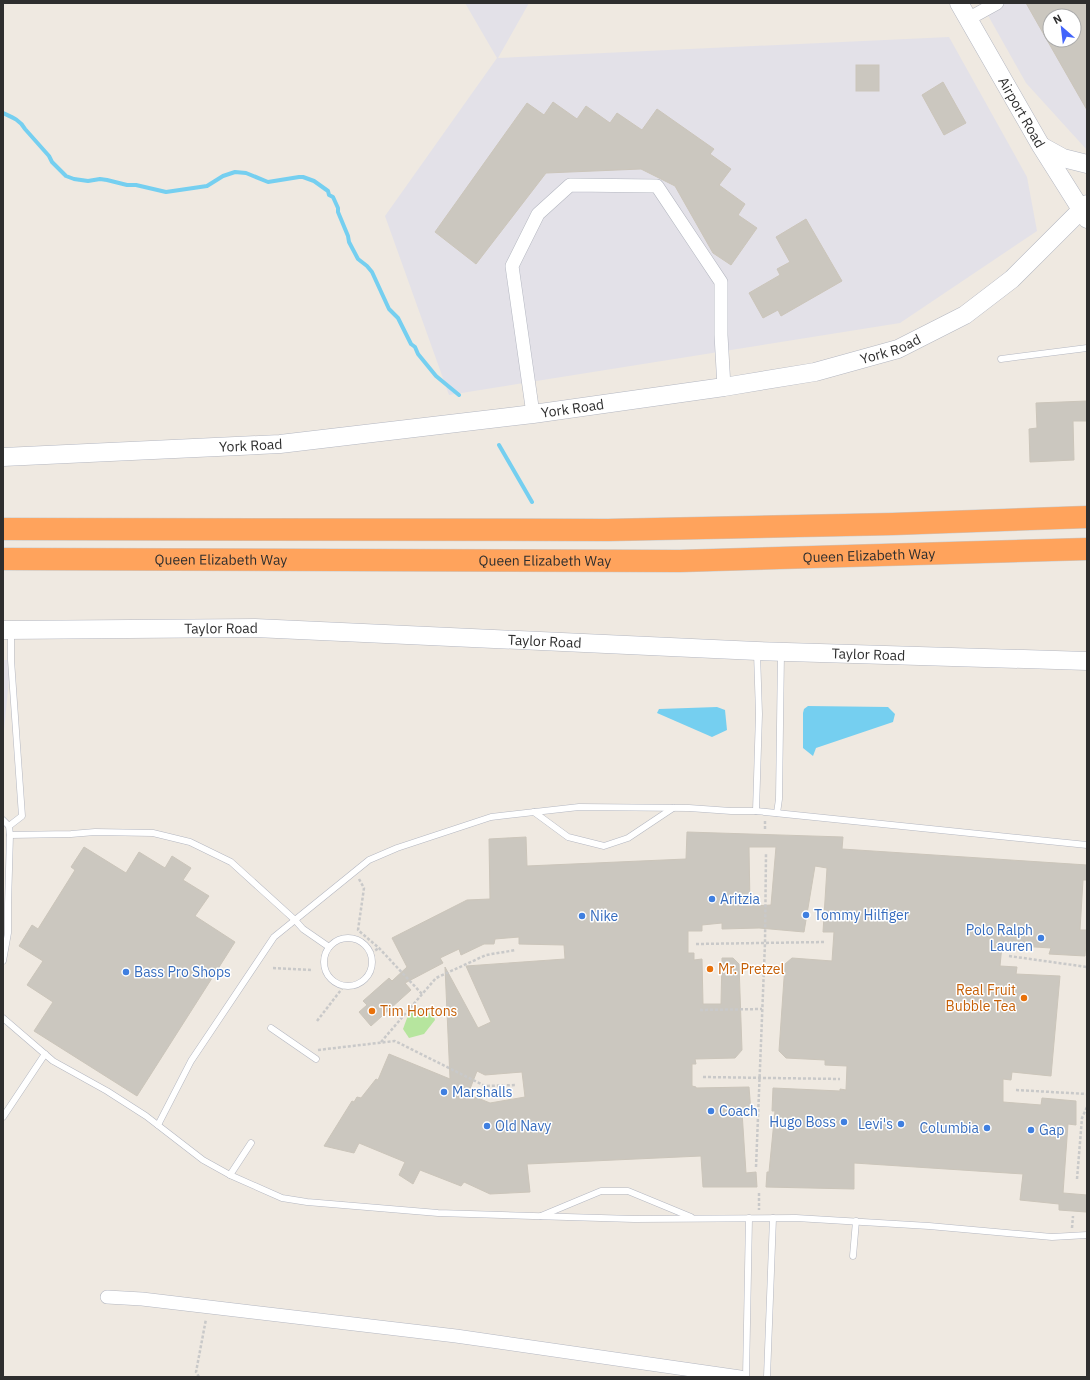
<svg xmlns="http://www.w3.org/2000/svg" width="1090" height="1380" font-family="'IBM Plex Sans',sans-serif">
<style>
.industrial{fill:#e3e1e8;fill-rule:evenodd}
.green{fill:#b6e59e}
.water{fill:#75cff0}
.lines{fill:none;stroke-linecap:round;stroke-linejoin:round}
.stream{stroke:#75cff0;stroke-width:4}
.building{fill:#cbc7bf;stroke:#cbc5ba;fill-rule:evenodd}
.lane-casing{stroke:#b4b7c1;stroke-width:7}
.street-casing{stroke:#b4b7c1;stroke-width:14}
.secondary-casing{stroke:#b4b7c1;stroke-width:19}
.highway-casing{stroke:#c9c9c9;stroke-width:23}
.path{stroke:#c9c9c9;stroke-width:2.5;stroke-dasharray:3 2;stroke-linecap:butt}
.lane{stroke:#fff;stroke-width:6}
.street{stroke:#fff;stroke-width:13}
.secondary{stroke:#fff;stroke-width:18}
.highway{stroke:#ffa35c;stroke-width:22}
.shop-dot{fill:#3f7fe0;stroke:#fff;stroke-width:1.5}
.food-dot{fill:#e8710a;stroke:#fff;stroke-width:1.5}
.labels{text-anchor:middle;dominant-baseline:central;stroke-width:3;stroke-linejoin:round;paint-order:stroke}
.street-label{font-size:14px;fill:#2e2e2e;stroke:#fff}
.shop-label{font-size:14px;fill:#366cbe;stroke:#fff;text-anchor:start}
.food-label{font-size:14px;fill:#c56008;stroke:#fff;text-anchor:start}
</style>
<rect width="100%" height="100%" fill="#efe9e1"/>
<g class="industrial">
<polygon points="465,3 529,3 498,58 949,37 1027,177 1037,231 900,323 449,395 385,216 497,58"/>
<path d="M981 3H1087V150L1026 83ZM1050 16H1074V40H1050Z"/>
<polygon points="3,660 11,660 3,740"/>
</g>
<polygon class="green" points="420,1007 434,1016 435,1020 424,1034 409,1038 403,1029 410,1010"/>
<g class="water">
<polygon points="808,706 888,707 895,714 893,722 816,748 813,756 803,748 803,713 804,709"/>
<polygon points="717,707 725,710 727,730 712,737 657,713 659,709"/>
</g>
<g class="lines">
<g class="stream">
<path d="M3 113C12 117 20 120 25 129L49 156 52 162 66 176 74 179 88 181 100 179 107 180 127 185H136L166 192 207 186 223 176 235 172 246 173 268 182 299 177H303L314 181 328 191 329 195 333 197 338 208V212L348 236 349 242 358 259 367 266 372 272 389 309 398 318 411 344 415 347 418 354 436 376 459 395"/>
<polyline points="499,445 532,502"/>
</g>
</g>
<g class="building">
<path d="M1026 3H1087V110L1047 40ZM1050 16H1074V40H1050Z"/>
<rect x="856" y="65" width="23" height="26"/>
<polygon points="943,82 966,123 944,135 922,95"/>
<polygon points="553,102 577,119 586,106 610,123 617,113 642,130 657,109 714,149 710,154 731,169 719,185 745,204 738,215 757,228 731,265 713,253 675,186 641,169 546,173 476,264 435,232 527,103 544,115"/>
<polygon points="806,219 842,281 781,316 778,310 763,318 749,293 780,275 777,269 790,262 776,237"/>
<polygon points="1087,401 1087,421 1073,421 1074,460 1030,462 1029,429 1037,428 1036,403"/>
<path d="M687 832 843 837 842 849 1087 865V880H1083L1080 930H1087L1085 956 1049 954 1051 948 1002 945 1000 966 1017 967 1016 974 1060 976 1051 1076 1012 1072 1011 1080 1003 1079V1102L1041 1105 1042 1098 1076 1101V1125L1068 1124 1063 1193 1087 1195 1086 1212 1059 1210V1204L1020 1200 1023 1174 854 1163V1189L766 1187 767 1172H769L775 1111H772L773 1088 840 1091V1089L846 1090 847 1066 825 1065V1060L786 1058 779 1051 785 964 792 958 832 961 834 932H823L827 868 815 866 804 932 759 928 722 929V923L702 925V931H688V953H694V960L702 959 703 1004H721L722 958H733L739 964 742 1050 735 1058 695 1059 696 1064H692V1086L696 1087V1088L749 1087 751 1112H742L746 1173 756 1172 757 1187H703L701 1156 527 1164 530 1192 490 1194 464 1182 461 1186 420 1170 413 1184 399 1175 405 1162 359 1143 354 1153 324 1146 352 1101 354 1102 357 1097 361 1098 376 1079 378 1080 389 1054 450 1079 445 967 478 1028 491 1022 466 966 565 959 564 945 519 944V937L495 939 494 944H484L461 955 459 949 440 958 443 963 405 983 411 990 371 1026 359 1012 367 1005 363 1001 389 978 392 981 407 967 392 938 467 900 490 899 489 839 526 837 527 866 686 859ZM749 847H776L771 905 750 906ZM477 1071 485 1075 522 1072 525 1097 490 1103 468 1094Z"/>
<polygon points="84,847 126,873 139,852 165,868 172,856 191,868 183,880 209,896 195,916 235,942 137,1096 34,1031 53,1002 27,985 43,961 19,946 32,925 38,929 75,870 71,867"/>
</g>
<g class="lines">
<defs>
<g id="lane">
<polyline points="1001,359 1087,348"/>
<polyline points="756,811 759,714 757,653"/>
<polyline points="534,812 568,837 604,846 628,838 673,808"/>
<polyline points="777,813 779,799 781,653"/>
<polyline points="3,820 9,826 10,835 8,904 8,933 3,961"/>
<polyline points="9,826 22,816 11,660 11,632"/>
<polyline points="10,835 71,834 95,832 153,833 190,842 231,862 295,920 303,929 329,947"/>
<circle cx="348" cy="962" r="24"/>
<polyline points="3,1018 53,1061 107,1091 146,1116 203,1160 230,1175 282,1198 307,1202 438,1213 634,1219 796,1218 929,1226 1052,1237 1087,1235"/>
<polyline points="271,1028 316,1059"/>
<polyline points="3,1117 45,1054"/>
<polyline points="158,1125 191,1061 274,937 369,860 397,848 491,817 579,807 689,808 731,811 756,811 1087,845"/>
<polyline points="230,1175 251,1143"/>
<polyline points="541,1216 601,1191 628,1191 691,1217"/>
<polyline points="853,1256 856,1221"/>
<polyline points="746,1377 749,1218"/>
<polyline points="767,1377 773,1218"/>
</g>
<g id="street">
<polyline points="968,19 997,3"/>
<polyline points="533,414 512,266 538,214 570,185 657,186 721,282 721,335 724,387"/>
<polyline points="107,1297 142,1299 456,1336 740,1377"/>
</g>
<g id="secondary">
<path id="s1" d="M959 3 1041 146 1087 219"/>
<polyline points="1043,147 1063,158 1087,164"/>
<path id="s2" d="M3 457 280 444 533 414 724 387 815 372 898 349 965 315 1012 279 1087 204"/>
<path id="s3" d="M3 630 255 628 757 651 1087 661"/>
</g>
<g id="highway">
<polyline points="3,529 608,530 893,524 1087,517"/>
<path id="s4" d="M3 559 680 561 1087 549"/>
</g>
</defs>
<use href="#lane" class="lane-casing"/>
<use href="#street" class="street-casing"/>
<use href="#secondary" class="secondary-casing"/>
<use href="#highway" class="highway-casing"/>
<g class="path">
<polyline points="765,829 765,819"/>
<polyline points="359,879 364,888 358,930 379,948 422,994"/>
<polyline points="696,944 825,942"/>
<polyline points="371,953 379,948"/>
<polyline points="1009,956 1087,967"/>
<polyline points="273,968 313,970"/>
<polyline points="700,1010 762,1009"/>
<polyline points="317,1021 344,986"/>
<polyline points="381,1042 436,978 486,955 516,950"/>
<polyline points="318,1050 395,1041 485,1086 516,1085"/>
<polyline points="703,1077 840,1079"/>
<polyline points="1016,1090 1087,1094"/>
<polyline points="756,1167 765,943 766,853"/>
<polyline points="1077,1179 1082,1118 1087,1107"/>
<polyline points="759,1193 759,1210"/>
<polyline points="1072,1228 1073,1216"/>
<polyline points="199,1377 196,1372 206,1319"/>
</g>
<use href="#lane" class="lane"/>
<use href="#street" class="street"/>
<use href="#secondary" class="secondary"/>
<use href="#highway" class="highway"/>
</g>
<g class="shop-dot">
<circle cx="712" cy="899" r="4"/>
<circle cx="806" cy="915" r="4"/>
<circle cx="582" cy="916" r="4"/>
<circle cx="1041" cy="938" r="4"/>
<circle cx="126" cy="972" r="4"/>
<circle cx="444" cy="1092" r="4"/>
<circle cx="711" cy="1111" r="4"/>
<circle cx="844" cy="1122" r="4"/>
<circle cx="901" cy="1124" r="4"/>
<circle cx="487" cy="1126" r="4"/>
<circle cx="987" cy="1128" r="4"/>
<circle cx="1031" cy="1130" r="4"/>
</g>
<g class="food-dot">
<circle cx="710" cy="969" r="4"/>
<circle cx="1024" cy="998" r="4"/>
<circle cx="372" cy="1011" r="4"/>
</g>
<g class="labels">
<g class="street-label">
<text stroke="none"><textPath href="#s1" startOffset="126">Airport Road</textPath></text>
<text stroke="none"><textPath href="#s2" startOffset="896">York Road</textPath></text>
<text stroke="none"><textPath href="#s2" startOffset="572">York Road</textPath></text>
<text stroke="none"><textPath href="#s2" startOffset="248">York Road</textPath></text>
<text stroke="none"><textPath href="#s4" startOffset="866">Queen Elizabeth Way</textPath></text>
<text stroke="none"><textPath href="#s4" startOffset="218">Queen Elizabeth Way</textPath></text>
<text stroke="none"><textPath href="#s4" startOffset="542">Queen Elizabeth Way</textPath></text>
<text stroke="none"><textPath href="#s3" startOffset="218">Taylor Road</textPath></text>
<text stroke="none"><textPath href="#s3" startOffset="542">Taylor Road</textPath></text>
<text stroke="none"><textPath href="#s3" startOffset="866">Taylor Road</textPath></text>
</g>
<g class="shop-label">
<text x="720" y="899">Aritzia</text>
<text x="814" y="915">Tommy Hilfiger</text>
<text x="590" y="916">Nike</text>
<text x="1033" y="930" text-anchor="end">Polo Ralph<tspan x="1033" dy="16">Lauren</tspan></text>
<text x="134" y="972">Bass Pro Shops</text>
<text x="452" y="1092">Marshalls</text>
<text x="719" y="1111">Coach</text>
<text x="836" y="1122" text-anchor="end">Hugo Boss</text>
<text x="893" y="1124" text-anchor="end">Levi's</text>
<text x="495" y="1126">Old Navy</text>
<text x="979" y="1128" text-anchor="end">Columbia</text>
<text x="1039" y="1130">Gap</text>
</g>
<g class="food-label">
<text x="718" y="969">Mr. Pretzel</text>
<text x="1016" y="990" text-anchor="end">Real Fruit<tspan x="1016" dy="16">Bubble Tea</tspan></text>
<text x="380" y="1011">Tim Hortons</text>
</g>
</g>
<rect width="1090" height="1380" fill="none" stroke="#2e2e2e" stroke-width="8"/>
<g transform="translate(1062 28) rotate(332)"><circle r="19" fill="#ffffff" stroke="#ababab"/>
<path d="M0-3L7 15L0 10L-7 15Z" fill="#4264fb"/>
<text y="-6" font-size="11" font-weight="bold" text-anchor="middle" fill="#2e2e2e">N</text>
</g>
</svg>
